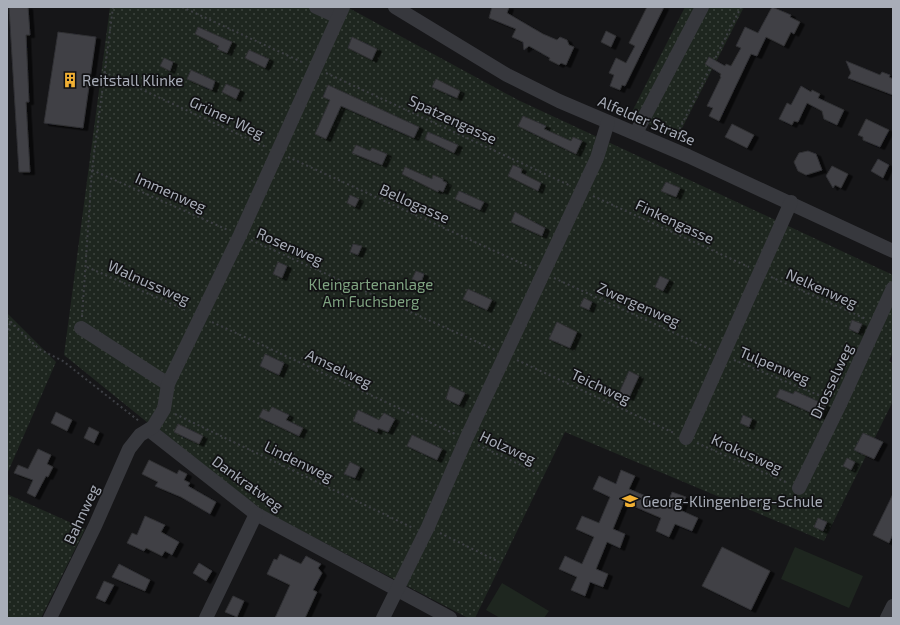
<svg xmlns="http://www.w3.org/2000/svg" width="900" height="625" font-family="'Exo 2',sans-serif">
<style>
.green{fill:url(#green-dots)}
.pitch{fill:#1e261f}
.building{fill:#404145;stroke:#303034;filter:url(#shadow)}
.lines{fill:none;stroke-linecap:round;stroke-linejoin:round}
.path{stroke:#3d3f44;stroke-width:2;stroke-dasharray:2 3;stroke-linecap:butt}
.minor{stroke:#37383d;stroke-width:14}
.labels{text-anchor:middle;dominant-baseline:central;stroke-width:3.5;stroke-linejoin:round;paint-order:stroke}
.poi-label{font-size:15px;fill:#a8adb8;stroke:#111113;text-anchor:start}
.street-label{font-size:15px;fill:#a8adb8;stroke:#111113}
.park-label{font-size:15px;fill:#7fa381;stroke:#111113}
</style>
<defs>
<pattern id="green-dots" width="8" height="8" patternUnits="userSpaceOnUse"><rect width="8" height="8" fill="#1e261f"/><path d="M2 2h.1M6 6h.1" fill="none" stroke="#3c433d" stroke-width="1.8" stroke-linecap="round"/></pattern>
<filter id="shadow"><feDropShadow dx="4.5" dy="2.5" stdDeviation="0" flood-color="#0009"/></filter>
</defs>
<rect width="100%" height="100%" fill="#161618"/>
<g class="green">
<polygon points="110,7 347,7 518,100 893,275 893,352 889,361 893,363 893,401 824,541 565,432 475,618 468,618 264,511 153,427 64,355"/>
<polygon points="685,7 744,7 676,140 631,114"/>
<polygon points="7,313 56,362 7,474"/>
<polygon points="7,494 85,529 41,618 7,618"/>
</g>
<g class="pitch">
<polygon points="795,547 863,576 849,608 781,579"/>
<polygon points="502,583 549,611 544,618 500,618 486,610"/>
</g>
<g class="building">
<polygon points="9,7 28,7 30,35 26,35 29,102 26,102 30,172 19,172"/>
<polygon points="492,7 509,7 507,13 543,34 557,40 560,37 567,40 569,45 574,47 566,65 561,63 559,65 549,60 550,58 529,46 524,50 523,42 512,37 516,29 489,18"/>
<polygon points="647,7 664,7 625,86 622,85 620,90 610,86 614,75 609,73 616,58 626,63 635,46 629,43"/>
<polygon points="772,7 791,15 790,17 800,22 794,34 791,32 784,46 766,37 757,56 751,54 719,121 709,116 713,108 707,106 721,77 720,76 721,74 705,64 709,57 725,66 726,64 731,66 741,48 736,46 745,27 758,33"/>
<polygon points="198,27 232,42 227,53 217,49 219,46 195,34"/>
<polygon points="606,31 616,36 611,47 601,42"/>
<polygon points="58,32 96,37 83,128 44,123"/>
<polygon points="352,37 377,49 372,60 348,48"/>
<polygon points="249,50 269,59 265,68 245,58"/>
<polygon points="164,58 173,62 170,71 160,66"/>
<polygon points="846,61 880,75 882,72 890,75 889,77 893,79 893,95 848,78 851,73"/>
<polygon points="191,70 215,81 212,90 187,79"/>
<polygon points="436,79 460,91 457,98 432,87"/>
<polygon points="226,84 240,90 236,99 222,92"/>
<polygon points="328,85 419,127 414,138 341,106 326,139 315,134 330,100 323,97"/>
<polygon points="801,86 811,92 812,90 820,94 818,98 844,110 837,125 824,119 822,111 807,103 798,122 794,121 792,125 779,119 787,103 791,105"/>
<polygon points="523,116 546,126 544,129 571,141 573,137 582,141 576,154 518,126"/>
<polygon points="866,119 889,130 880,147 863,140 863,137 858,135"/>
<polygon points="732,124 754,135 747,148 725,137"/>
<polygon points="428,132 458,145 454,153 425,139"/>
<polygon points="356,145 370,151 372,148 387,154 382,165 352,153"/>
<polygon points="808,151 816,154 822,170 806,175 798,171 794,162 799,153"/>
<polygon points="878,159 889,165 883,178 871,171"/>
<polygon points="513,165 522,169 521,173 541,183 538,191 508,176"/>
<polygon points="832,166 848,174 841,188 835,185 833,188 826,176"/>
<polygon points="405,167 432,179 433,175 443,179 443,181 447,183 443,192 439,190 438,192 402,174"/>
<polygon points="666,182 680,188 676,197 661,191"/>
<polygon points="459,191 484,202 480,210 455,199"/>
<polygon points="350,195 359,199 355,207 347,203"/>
<polygon points="515,212 545,228 542,236 511,222"/>
<polygon points="353,244 362,246 358,255 350,252"/>
<polygon points="278,262 287,266 282,278 273,274"/>
<polygon points="416,271 424,274 421,283 412,279"/>
<polygon points="660,276 669,280 663,291 655,287"/>
<polygon points="468,289 492,300 487,310 463,299"/>
<polygon points="584,298 592,302 589,310 580,306"/>
<polygon points="852,320 862,324 858,333 849,329"/>
<polygon points="557,322 577,332 570,348 549,339"/>
<polygon points="265,354 284,363 279,375 260,366"/>
<polygon points="629,371 639,376 629,398 619,393"/>
<polygon points="450,386 465,393 459,405 446,399"/>
<polygon points="780,389 793,394 795,391 826,405 821,417 776,397"/>
<polygon points="272,407 289,415 286,420 303,428 299,436 259,417 263,409 269,412"/>
<polygon points="358,410 379,420 384,413 395,419 388,432 378,428 377,432 353,421"/>
<polygon points="56,412 72,420 67,431 51,423"/>
<polygon points="743,415 752,419 749,427 740,423"/>
<polygon points="178,424 203,436 199,444 174,432"/>
<polygon points="89,427 99,432 94,443 84,438"/>
<polygon points="863,433 883,442 874,459 854,450"/>
<polygon points="412,435 442,449 437,460 407,446"/>
<polygon points="38,449 51,455 47,464 53,467 48,477 46,476 35,497 27,493 33,480 14,473 18,465 28,469"/>
<polygon points="847,458 855,462 851,470 843,466"/>
<polygon points="149,460 177,474 179,470 187,474 184,480 190,483 188,486 216,502 210,514 181,497 155,486 158,482 142,474"/>
<polygon points="350,462 360,467 355,478 344,474"/>
<polygon points="621,470 635,476 629,489 667,505 672,492 686,497 680,510 698,518 692,531 675,524 669,537 656,531 661,518 624,502 613,529 625,534 620,548 607,542 596,569 608,574 603,587 590,582 585,596 571,590 577,577 559,569 565,556 582,564 594,537 576,529 582,516 599,523 610,497 593,489 599,476 616,484"/>
<polygon points="893,494 893,534 889,543 873,535"/>
<polygon points="145,516 165,525 161,532 179,542 172,555 165,551 162,556 146,548 144,551 127,543 132,533 137,535"/>
<polygon points="818,518 827,522 823,531 814,527"/>
<polygon points="722,547 770,571 751,610 702,586"/>
<polygon points="280,554 301,564 306,556 321,564 318,568 322,573 313,590 317,592 305,618 275,618 290,585 267,574 274,559 277,560"/>
<polygon points="199,563 212,571 206,581 193,573"/>
<polygon points="119,564 150,580 145,591 112,577"/>
<polygon points="104,581 114,585 105,602 96,598"/>
<polygon points="233,596 244,601 237,617 225,612"/>
</g>
<g class="lines">
<g class="path">
<polyline points="182,7 304,63"/>
<polyline points="104,72 266,147"/>
<polyline points="326,73 571,186"/>
<polyline points="675,138 741,7"/>
<polyline points="288,157 532,268"/>
<polyline points="92,170 228,230"/>
<polyline points="593,196 749,267"/>
<polyline points="251,240 495,350"/>
<polyline points="87,267 188,311"/>
<polyline points="771,277 866,319"/>
<polyline points="554,278 712,350"/>
<polyline points="82,317 92,170 113,7"/>
<polyline points="7,318 39,349 63,361 139,421"/>
<polyline points="212,322 455,434"/>
<polyline points="7,335 10,323"/>
<polyline points="517,360 674,433"/>
<polyline points="734,360 828,399"/>
<polyline points="175,414 413,528"/>
<polyline points="697,443 788,483"/>
<polyline points="478,445 540,474"/>
<polyline points="440,533 499,562"/>
</g>
<g class="minor">
<polyline points="316,7 338,17"/>
<polyline points="395,7 507,75 559,101 688,156 893,251"/>
<polyline points="636,133 702,7"/>
<polyline points="81,328 168,384"/>
<polyline points="149,430 256,514 450,618"/>
<polyline points="686,438 791,202"/>
<polyline points="799,488 840,404 893,288"/>
<polyline points="50,618 95,526 129,449 140,435 153,427 164,409 168,384 240,235 343,7"/>
<polyline points="206,618 256,514"/>
<polyline points="383,618 428,527 466,439 582,190 597,158 608,122"/>
<polyline points="887,618 893,606"/>
</g>
</g>
<defs>
<symbol id="building-bare" viewBox="-9 -9 18 18"><path d="M-4-6H4V6H1V3H-1V6H-4ZM-2.5-4.3h1.7v1.8h-1.7ZM.8-4.3h1.7v1.8H.8ZM-2.5-1h1.7V.8h-1.7ZM.8-1h1.7V.8H.8Z" fill="#f2b134" stroke="#111113" stroke-width="2.5" paint-order="stroke"/></symbol>
<symbol id="school-bare" viewBox="-9 -9 18 18"><path d="M0-5L7-2L0 1L-7-2ZM-4 1L0 2.5L4 1V4Q0 6-4 4Z" fill="#f2b134" stroke="#111113" stroke-width="2.5" paint-order="stroke"/></symbol>
</defs>
<g fill-rule="evenodd">
<use href="#building-bare" x="59" y="69" width="22" height="22"/>
<use href="#school-bare" x="619" y="490" width="22" height="22"/>
</g>
<g class="labels">
<g class="poi-label">
<text x="82" y="80">Reitstall Klinke</text>
<text x="642" y="501">Georg-Klingenberg-Schule</text>
</g>
<g class="street-label">
<text transform="translate(227 117) rotate(25)">Grüner Weg</text>
<text transform="translate(453 119) rotate(25)">Spatzengasse</text>
<text transform="translate(647 120) rotate(23)">Alfelder Straße</text>
<text transform="translate(171 192) rotate(24)">Immenweg</text>
<text transform="translate(415 203) rotate(24)">Bellogasse</text>
<text transform="translate(675 221) rotate(25)">Finkengasse</text>
<text transform="translate(290 246) rotate(24)">Rosenweg</text>
<text transform="translate(149 282) rotate(24)">Walnussweg</text>
<text transform="translate(822 288) rotate(24)">Nelkenweg</text>
<text transform="translate(639 304) rotate(24)">Zwergenweg</text>
<text transform="translate(775 365) rotate(23)">Tulpenweg</text>
<text transform="translate(339 368) rotate(25)">Amselweg</text>
<text transform="translate(831 381) rotate(-65)">Drosselweg</text>
<text transform="translate(601 386) rotate(25)">Teichweg</text>
<text transform="translate(508 447) rotate(25)">Holzweg</text>
<text transform="translate(747 453) rotate(24)">Krokusweg</text>
<text transform="translate(299 461) rotate(26)">Lindenweg</text>
<text transform="translate(248 483) rotate(36)">Dankratweg</text>
<text transform="translate(81 514) rotate(-65)">Bahnweg</text>
</g>
<g class="park-label">
<text x="371" y="284">Kleingartenanlage<tspan x="371" dy="17">Am Fuchsberg</tspan></text>
</g>
</g>
<rect width="900" height="625" fill="none" stroke="#a8adb8" stroke-width="16"/>
</svg>
